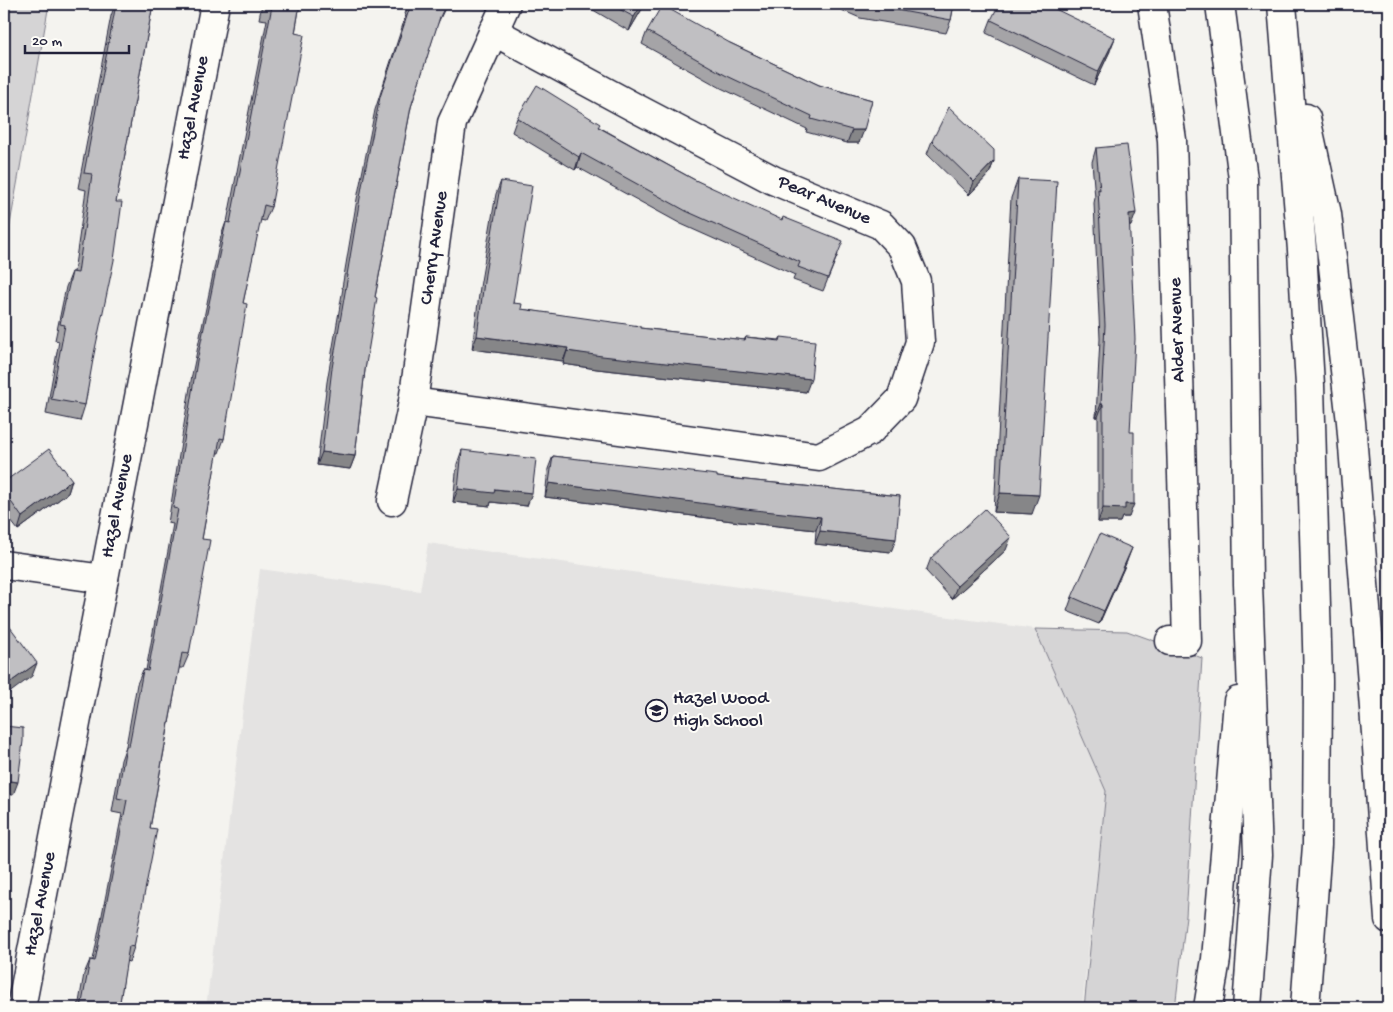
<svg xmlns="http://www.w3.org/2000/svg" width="1393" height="1012" font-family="'Gochi Hand',sans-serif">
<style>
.built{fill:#e4e3e2}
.green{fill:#d5d4d5;stroke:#7c7b88}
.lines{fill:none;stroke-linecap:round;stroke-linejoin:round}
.minor-casing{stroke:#22223b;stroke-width:31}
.highway-casing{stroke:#22223b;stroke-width:31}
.minor{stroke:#fdfcf7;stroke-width:28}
.highway{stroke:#fdfcf7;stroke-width:28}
.wall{fill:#a5a4a7;stroke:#22223b}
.shaded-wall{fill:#868688;stroke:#22223b}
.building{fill:#c0bfc2;stroke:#22223b}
.labels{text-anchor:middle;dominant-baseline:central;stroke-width:4;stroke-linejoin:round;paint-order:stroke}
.street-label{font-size:19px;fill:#22223b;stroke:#fdfcf7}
.poi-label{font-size:19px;fill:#22223b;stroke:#fdfcf7;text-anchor:start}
</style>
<rect width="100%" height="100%" fill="#f4f3ef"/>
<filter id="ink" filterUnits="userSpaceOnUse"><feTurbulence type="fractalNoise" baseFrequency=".02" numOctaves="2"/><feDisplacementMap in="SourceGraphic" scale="10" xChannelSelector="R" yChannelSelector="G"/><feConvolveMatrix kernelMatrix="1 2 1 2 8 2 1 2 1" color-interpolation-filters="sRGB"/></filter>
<g filter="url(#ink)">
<polygon class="built" points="428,543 1035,629 1106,791 1082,1008 206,1008 260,569 420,591"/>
<g class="green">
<polygon points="4,4 49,4 4,258"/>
<polygon points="1035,629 1127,631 1202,658 1186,916 1175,1008 1084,1008 1106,791"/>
</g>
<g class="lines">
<defs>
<g id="minor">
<polyline points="1152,4 1172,140 1187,641 1170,641"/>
<polyline points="413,402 819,457 870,431 901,399 920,342 916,281 902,247 881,225 773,180 632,106 493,31"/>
<polyline points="392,501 413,402 452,123 506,4"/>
<polyline points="4,565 104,579"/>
<polyline points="21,1008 215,4"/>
</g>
<g id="highway">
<polyline points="1220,4 1243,179 1248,584 1258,855 1247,1008"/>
<polyline points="1282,4 1302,250 1310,385 1318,681 1317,845 1305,1008"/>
<polyline points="1306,118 1327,214 1351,422 1376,733 1389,919"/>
<polyline points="1208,1008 1216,959 1238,701"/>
</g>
</defs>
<use href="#minor" class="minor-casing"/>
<use href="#highway" class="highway-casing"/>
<use href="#minor" class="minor"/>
<use href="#highway" class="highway"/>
</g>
<g class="wall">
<polygon points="115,4 153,4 116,202 85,405 80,421 46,414 59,341 55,340 66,287 72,272 74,272 86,190 78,188 111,16"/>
<polygon points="262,4 300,4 295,33 271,207 265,221 260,220 243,303 224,439 219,453 217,453 202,539 189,654 183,668 179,668 150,828 134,947 129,962 126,961 119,1008 78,1008 84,974 90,960 93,960 122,814 112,812 121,760 126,746 137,684 143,670 146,670 173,524 168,523 192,375 221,236 226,222 227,222 267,20 259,19"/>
<polygon points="409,4 447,4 437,25 411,107 375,297 365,370 355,456 350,469 317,465 327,382 343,288 342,288 357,199 375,110 406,15 405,14"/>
<polygon points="583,4 645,4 629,31"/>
<polygon points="828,4 954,4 951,20 946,33 860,18"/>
<polygon points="991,20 1110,51 1094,85 986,33"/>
<polygon points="647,31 730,43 819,85 872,100 859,143 847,143 806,132 807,129 721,88 642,44"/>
<polygon points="517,118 599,127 693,179 838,254 823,291 793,280 795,275 681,224 577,167 575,170 512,132"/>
<polygon points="932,141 994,161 989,174 969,195 927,154"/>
<polygon points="1096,148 1131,226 1129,226 1129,517 1122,517 1120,522 1098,522 1098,417 1096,417 1100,339 1094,203 1095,198 1092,162"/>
<polygon points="1018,179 1032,514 994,512 1011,198"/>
<polygon points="501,181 513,303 521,309 640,328 744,340 746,337 779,340 781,337 806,392 597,369 563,364 563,361 472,349 480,287 496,194"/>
<polygon points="462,450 527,506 491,502 490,506 453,502 457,464"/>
<polygon points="553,456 717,477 900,496 891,552 815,544 816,530 740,522 545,497 548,469"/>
<polygon points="72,480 68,493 18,530 4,512 4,482"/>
<polygon points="1006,550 952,599 926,571 931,558"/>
<polygon points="1127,561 1099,624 1067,611 1072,597"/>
</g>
<g class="shaded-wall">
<polygon points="642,4 645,4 629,31 634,17"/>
<polygon points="1115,38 1110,51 1094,85 1098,72"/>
<polygon points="852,130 864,130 859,143 847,143"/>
<polygon points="581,153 577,167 575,170 579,157"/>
<polygon points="994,161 989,174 969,195 974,182"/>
<polygon points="1136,213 1131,226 1124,227 1129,214"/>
<polygon points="477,336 568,348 563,361 472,349"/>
<polygon points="567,351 811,379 806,392 597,369 563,364"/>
<polygon points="1101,404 1103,404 1098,417 1096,417"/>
<polygon points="322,452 355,456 350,469 317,465"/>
<polygon points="72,480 68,493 18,530 22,517"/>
<polygon points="549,483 821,517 816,530 740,522 545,497"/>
<polygon points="458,489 495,489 532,493 527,506 491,502 490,506 453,502"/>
<polygon points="1000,493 1039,495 1032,514 994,512"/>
<polygon points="1125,504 1134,504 1129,517 1122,517 1120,522 1098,522 1103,508"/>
<polygon points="820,531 896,539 891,552 815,544"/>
<polygon points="1011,537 1006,550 952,599 957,586"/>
<polygon points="1132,548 1127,561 1099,624 1104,611"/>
<polygon points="37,663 32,676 4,697 4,690 5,686"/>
<polygon points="10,781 18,782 13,795 5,794"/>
</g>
<g class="building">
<polygon points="116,4 153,4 116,202 122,202 114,260 94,354 85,405 51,399 65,325 60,324 72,272 78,273 92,174 84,173"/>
<polygon points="265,4 300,4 295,33 304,35 271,207 264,205 243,303 247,304 224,439 220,438 202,539 210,540 189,654 182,653 168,728 150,828 157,829 134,947 129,946 119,1008 81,1008 90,960 95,961 127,800 117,798 126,746 129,746 143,670 148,671 178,509 173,508 197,361 226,222 230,223 272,6 264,5"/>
<polygon points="411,4 446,4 440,17 411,107 375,297 377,298 365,370 355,456 322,452 332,368 348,275 347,275 362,186 380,97"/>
<polygon points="610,4 642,4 634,17"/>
<polygon points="863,4 954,4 951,20"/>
<polygon points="999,4 1045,4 1115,38 1098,72 991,20"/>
<polygon points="662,5 730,43 819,85 872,100 864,130 852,130 811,119 812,116 725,75 647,31"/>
<polygon points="537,85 600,124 598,127 693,179 782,220 783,217 843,241 828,278 798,267 800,262 686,211 581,153 579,157 517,118"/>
<polygon points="949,107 994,150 994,161 974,182 932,141"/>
<polygon points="1127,145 1136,213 1129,214 1135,339 1130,432 1134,432 1134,504 1125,504 1125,509 1103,508 1103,404 1101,404 1105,325 1098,189 1100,190 1096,148"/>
<polygon points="1018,179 1057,181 1039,495 1000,493"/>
<polygon points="501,181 532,186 513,303 522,304 521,309 640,326 640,328 745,340 746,337 780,341 781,337 815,341 811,379 602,356 567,351 568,348 477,336 485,274"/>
<polygon points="49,449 72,480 22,517 4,492 4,482"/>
<polygon points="462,450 536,459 532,493 495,489 494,493 458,489"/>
<polygon points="553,456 717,475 717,477 900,496 896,539 820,531 821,517 745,509 549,483"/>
<polygon points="985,509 1011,537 957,586 931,558"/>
<polygon points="1100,534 1132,548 1104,611 1072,597"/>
<polygon points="4,619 37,663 5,686 4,685"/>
<polygon points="4,726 23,728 23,741 18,782 10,781 4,822"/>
</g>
</g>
<defs>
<symbol id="school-ring" viewBox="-11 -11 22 22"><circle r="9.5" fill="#fdfcf7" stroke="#22223b" stroke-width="1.5"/><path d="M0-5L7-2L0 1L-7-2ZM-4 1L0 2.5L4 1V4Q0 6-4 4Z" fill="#22223b"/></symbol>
</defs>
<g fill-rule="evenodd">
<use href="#school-ring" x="644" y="698" width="25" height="25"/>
</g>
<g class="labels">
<g class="street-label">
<text transform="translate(194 108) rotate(-79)">Hazel Avenue</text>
<text transform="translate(824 201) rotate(23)">Pear Avenue</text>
<text transform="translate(435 248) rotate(-82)">Cherry Avenue</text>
<text transform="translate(1178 330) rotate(-92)">Alder Avenue</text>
<text transform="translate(118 506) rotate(-79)">Hazel Avenue</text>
<text transform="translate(41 904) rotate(-79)">Hazel Avenue</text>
</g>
<g class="poi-label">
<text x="673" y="699">Hazel Wood<tspan x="673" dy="22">High School</tspan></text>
</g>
</g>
<rect width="1393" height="1012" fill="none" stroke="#fdfcf7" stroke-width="20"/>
<rect x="10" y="10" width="1373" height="992" fill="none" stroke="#22223b" stroke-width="2" filter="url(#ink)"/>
<path d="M25 45v8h104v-8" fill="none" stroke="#22223b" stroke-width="2.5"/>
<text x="32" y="45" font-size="15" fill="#22223b" stroke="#fdfcf7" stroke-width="4" paint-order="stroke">20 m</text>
</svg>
